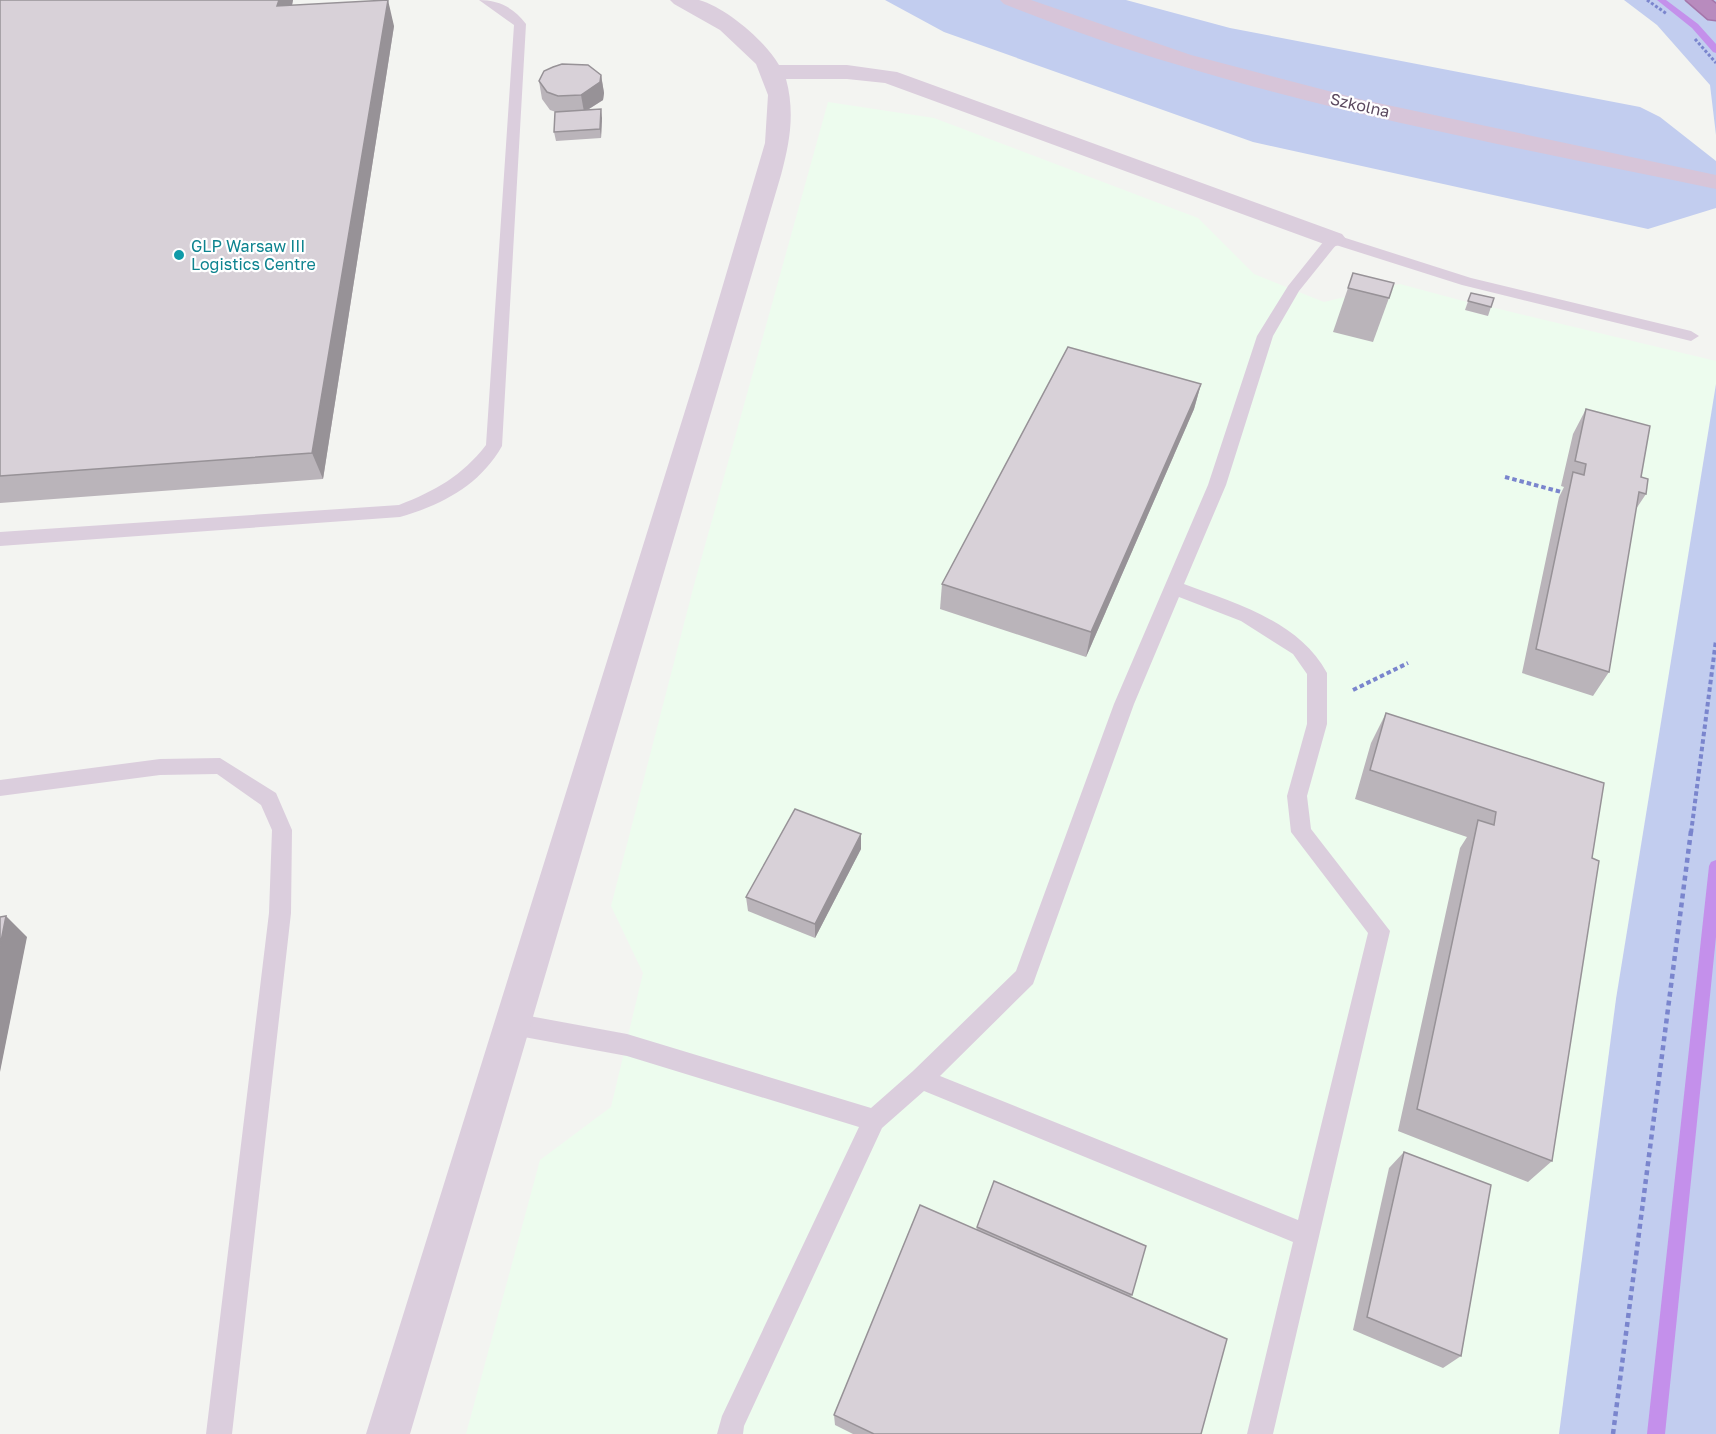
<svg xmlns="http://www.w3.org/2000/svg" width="1716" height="1434" font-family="'Golos Text',sans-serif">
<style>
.commercial{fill:#edfcee}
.green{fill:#c2cdef}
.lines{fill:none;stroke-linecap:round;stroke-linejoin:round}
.stream{fill:#c490eb;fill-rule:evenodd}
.highway-casing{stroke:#a576aa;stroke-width:3}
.path-far2{stroke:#7a85cd;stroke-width:3;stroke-dasharray:3 2;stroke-linecap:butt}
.path-far1{stroke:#7a85cd;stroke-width:4;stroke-dasharray:4.5 3;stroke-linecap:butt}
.path{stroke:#7a85cd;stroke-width:4.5;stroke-dasharray:5 4;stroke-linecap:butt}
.lane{fill:#dbcedd;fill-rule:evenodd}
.street{fill:#dbcedd;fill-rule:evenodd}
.secondary{fill:#d7c5d9;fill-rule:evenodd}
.highway{fill:#b88bbe;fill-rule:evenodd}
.wall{fill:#bab4ba}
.shaded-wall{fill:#979297}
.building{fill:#d8d1d8;stroke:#979297;stroke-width:1.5}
.culture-dot{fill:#0f9aa8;stroke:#fff;stroke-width:2}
.labels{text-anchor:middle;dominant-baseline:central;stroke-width:4.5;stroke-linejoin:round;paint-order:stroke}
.far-street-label{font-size:16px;fill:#5b495f;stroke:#fff}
.far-culture-label{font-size:16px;fill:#0d838f;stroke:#fff;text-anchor:start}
</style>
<rect width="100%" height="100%" fill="#f3f4f1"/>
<polygon class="commercial" points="828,102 934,118 1198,218 1254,274 1324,302 1400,284 1467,302 1465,310 1487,316 1491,307 1716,361 1716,384 1616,999 1559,1434 466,1434 540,1160 611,1107 643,973 611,906 694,585"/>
<g class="green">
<polygon points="885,0 1126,0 1230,28 1640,107 1660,117 1716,161 1716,208 1648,229 1253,142 944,32"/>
<polygon points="1624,0 1716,0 1716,135 1710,85 1657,25"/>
<polygon points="1716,384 1716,1434 1559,1434 1616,999"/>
</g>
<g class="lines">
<g class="stream">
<polygon points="1657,0 1666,0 1698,24 1716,44 1716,53 1713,52 1692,28"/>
<polygon points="1716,860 1716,937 1665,1434 1647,1434 1709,866 1711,862"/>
</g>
<defs>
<polygon id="highway" points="1686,0 1711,0 1716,4 1716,20 1708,19"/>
</defs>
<use href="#highway" class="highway-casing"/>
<g class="path-far2">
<polyline points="1647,0 1667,14"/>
<polyline points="1695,39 1716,63"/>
</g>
<g class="path-far1">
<polyline points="1505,477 1565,493"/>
<polyline points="1353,690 1408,663"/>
<polyline points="1691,833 1716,640"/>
</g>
<polyline class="path" points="1613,1434 1691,831"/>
<g class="lane">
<path d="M479 0C499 0 514 8 526 24L502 446C480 485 442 505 400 517L0 546V532L399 505C435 491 462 476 486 445L514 25Z"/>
<path d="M1333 234 1471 278 1691 331 1699 336 1691 341 1462 285 1336 245 1299 291 1273 336 1226 485 1184 584C1235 603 1299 621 1327 673V724L1307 796 1311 829 1390 931 1273 1434H1247L1293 1242 924 1091 882 1128 744 1426 743 1434H717L722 1416 859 1127 627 1056 513 1035 505 1031 502 1024 505 1017 513 1013 627 1034 871 1108 913 1071 1016 971 1114 704 1208 485 1257 336 1288 286 1328 236ZM1179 597 1241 621 1293 654 1307 674V724L1287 796 1291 832 1368 933 1298 1220 940 1076 1033 984 1134 704Z"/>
<polygon points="220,758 276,793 292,830 291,913 232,1434 206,1434 269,913 272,830 261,805 217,774 160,775 0,796 0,780 160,759"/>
</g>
<path class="street" d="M670 0C679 0 691 0 699 0 727 8 765 41 779 65H847L897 72 1342 234 1346 239 1342 244 1333 247 1324 244 885 83 847 79H786C795 112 790 142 781 175L410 1434H366L699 366 765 143 768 95 756 64 720 30 674 4Z"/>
<path class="secondary" d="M1000 0H1031L1191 55 1359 99 1716 175V189C1535 151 1352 118 1175 64 1117 47 1060 26 1004 4Z"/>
<use href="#highway" class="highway"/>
</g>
<g class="wall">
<polygon points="0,0 293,0 292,6 394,26 323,479 0,503"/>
<polygon points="601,75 604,93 603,100 589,109 602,118 601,138 556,141 554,132 556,112 550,110 542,99 539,81"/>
<polygon points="1348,288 1389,298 1373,342 1333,332"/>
<polygon points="1471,293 1491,307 1488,316 1465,310"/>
<polygon points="1201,384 1194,409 1086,657 940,609 942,584"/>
<polygon points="1586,409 1641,477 1646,494 1636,509 1609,672 1593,696 1522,673 1559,497 1564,487 1561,486 1573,434"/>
<polygon points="1386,713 1592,858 1552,1161 1528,1182 1398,1131 1460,848 1467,837 1355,799 1371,743"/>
<polygon points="861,849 815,938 748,911 746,897"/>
<polygon points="1404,1152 1461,1356 1443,1368 1353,1330 1389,1168"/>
<polygon points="977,1227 1132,1295 1130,1297 1201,1434 853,1434 835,1425 834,1415 976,1230"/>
</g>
<g class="shaded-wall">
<polygon points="279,0 293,0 286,32 277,6"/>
<polygon points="388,0 394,26 323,479 312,453"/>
<polygon points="601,75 604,93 603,100 584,112 581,95"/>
<polygon points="601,109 602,118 601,138 600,129"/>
<polygon points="1201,384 1194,409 1086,657 1091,632"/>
<polygon points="861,834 861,849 815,938 815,924"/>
<polygon points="6,916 27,937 0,1072 0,946"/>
</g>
<g class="building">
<polygon points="0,0 279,0 277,6 388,0 312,453 0,476"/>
<polygon points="562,64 588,65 601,75 600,82 581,95 558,96 547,92 539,81 544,71 553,67"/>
<polygon points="601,109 600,129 554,132 555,112"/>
<polygon points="1353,273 1394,283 1389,298 1348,288"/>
<polygon points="1471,293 1494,298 1491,307 1468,301"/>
<polygon points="1068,347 1201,384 1091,632 942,584"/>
<polygon points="1586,409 1650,426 1641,477 1648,479 1646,494 1639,492 1609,672 1536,649 1573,472 1584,475 1586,464 1575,461"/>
<polygon points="1386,713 1604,783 1592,858 1599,861 1552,1161 1417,1109 1478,820 1494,825 1496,812 1370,770"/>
<polygon points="795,809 861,834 815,924 746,897"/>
<polygon points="6,916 0,946 0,917"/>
<polygon points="1404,1152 1491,1185 1461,1356 1367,1317"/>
<polygon points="994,1181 1146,1246 1132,1295 977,1227"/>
<polygon points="920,1205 1227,1339 1201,1434 874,1434 834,1415"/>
</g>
<circle class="culture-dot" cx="179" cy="255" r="6"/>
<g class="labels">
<g class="far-street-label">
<text transform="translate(1360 105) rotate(13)">Szkolna</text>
</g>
<g class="far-culture-label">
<text x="191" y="246">GLP Warsaw III<tspan x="191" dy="18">Logistics Centre</tspan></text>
</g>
</g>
</svg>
